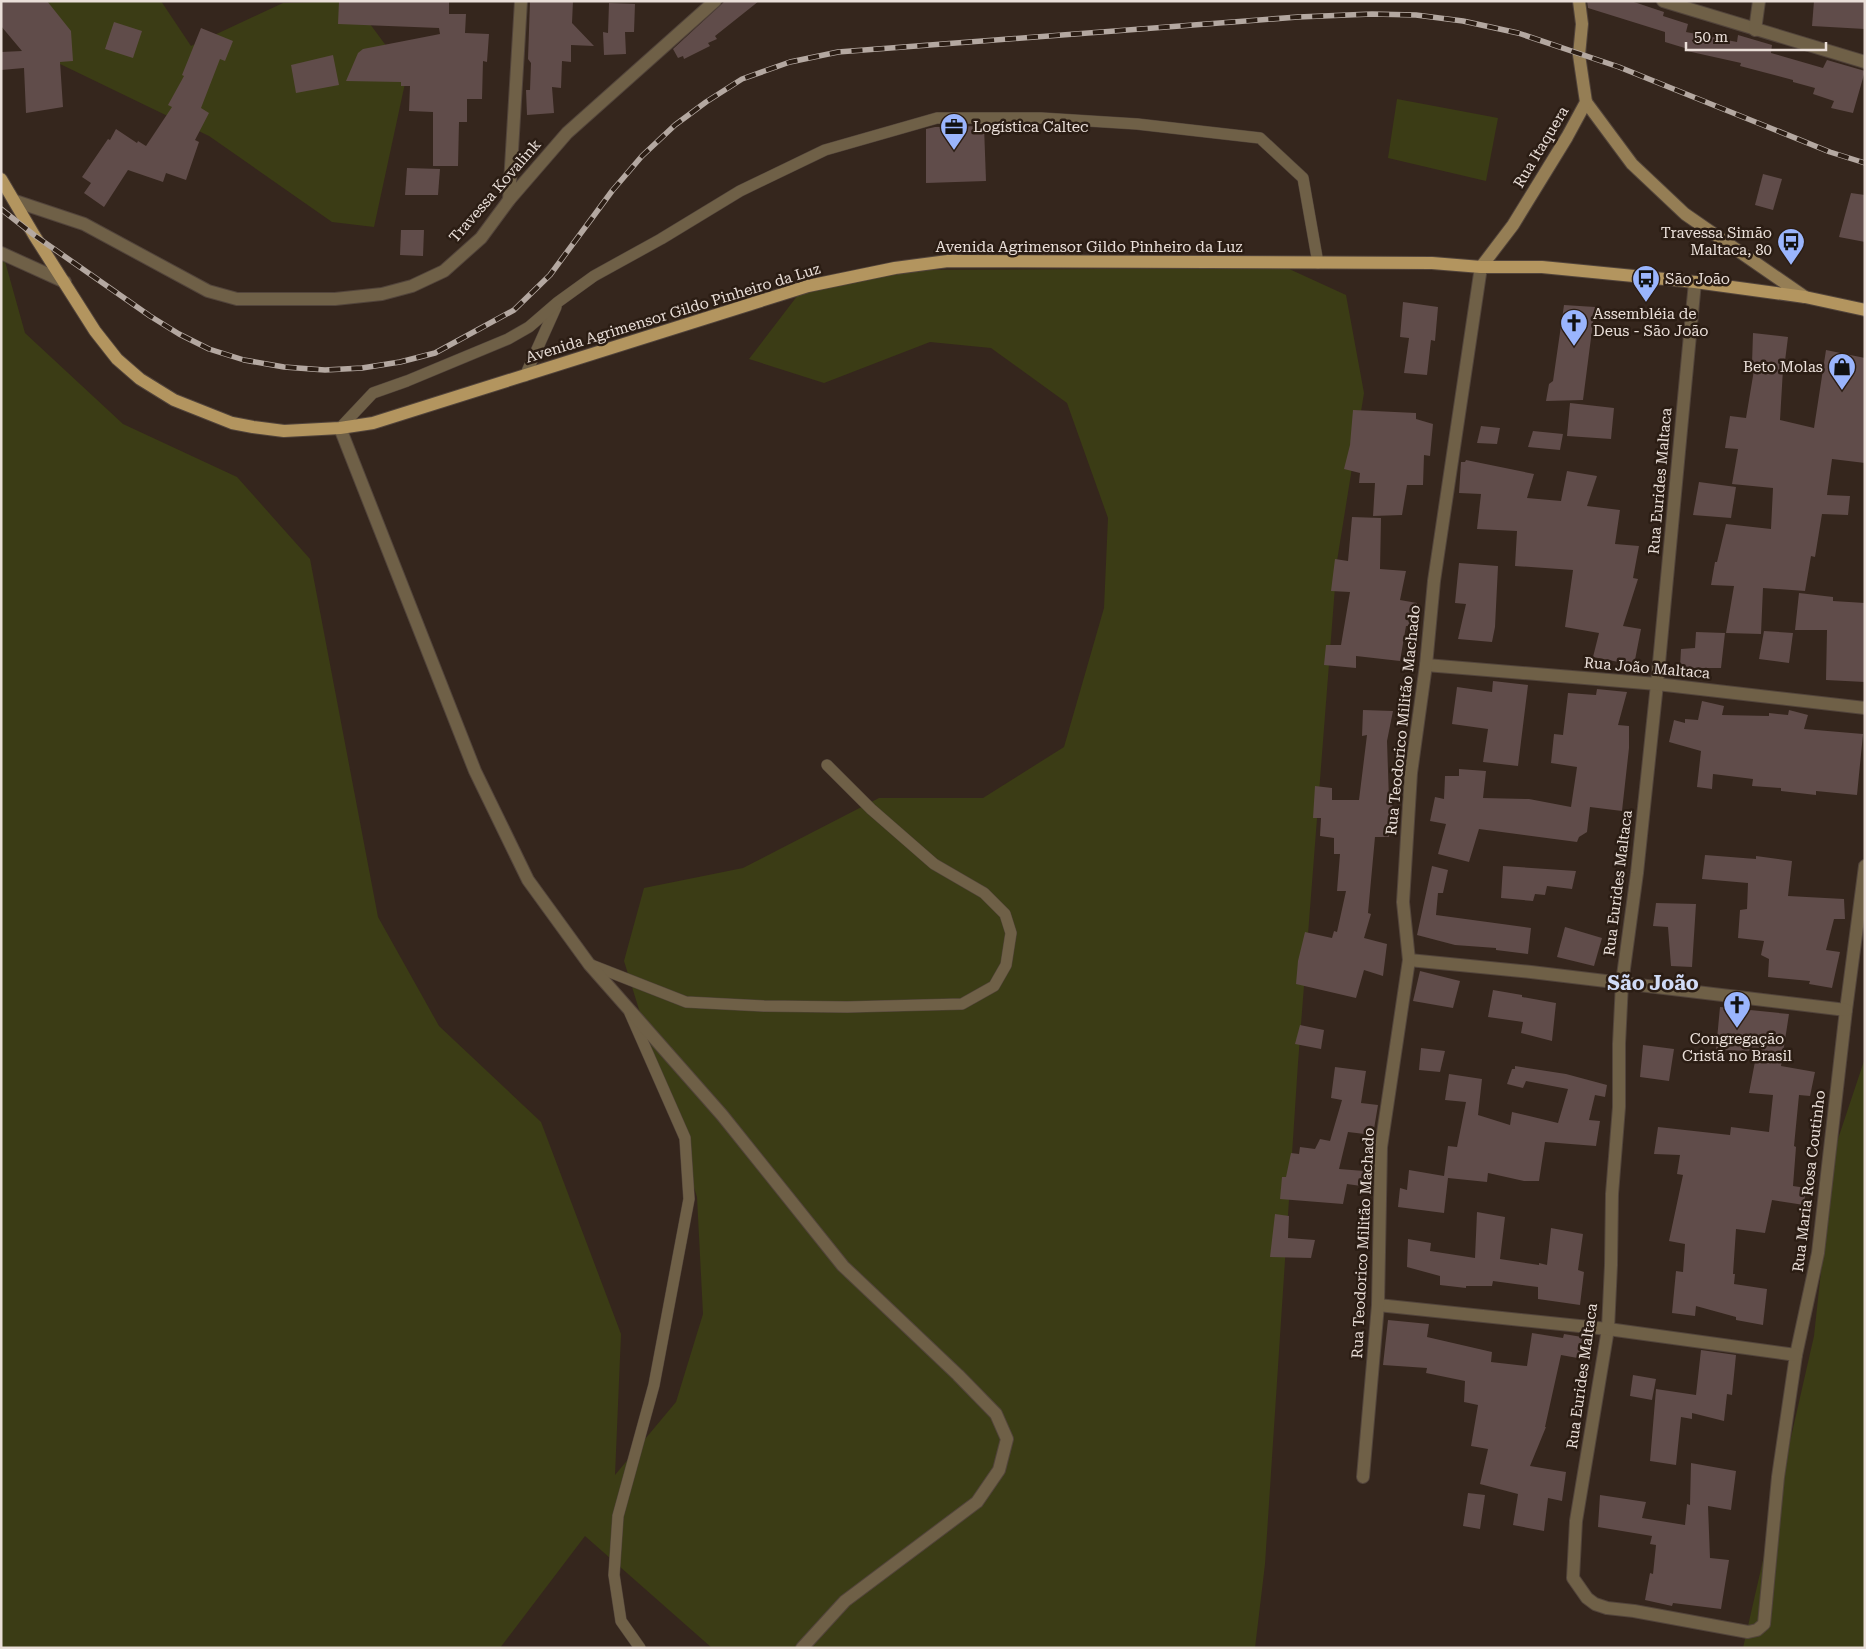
<svg xmlns="http://www.w3.org/2000/svg" width="1866" height="1649" font-family="'Roboto Serif',serif">
<style>
.green{fill:#3b3c15}
.building{fill:#604c4a}
.lines{fill:none;stroke-linecap:round;stroke-linejoin:round}
.service-casing{stroke:#52443b;stroke-width:12}
.minor-casing{stroke:#52443b;stroke-width:14}
.tertiary-casing{stroke:#52443b;stroke-width:14}
.secondary-casing{stroke:#52443b;stroke-width:14}
.primary-casing{stroke:#52443b;stroke-width:14}
.service{stroke:#6f6047;stroke-width:11}
.minor{stroke:#6f6047;stroke-width:12}
.tertiary{stroke:#6f6047;stroke-width:12}
.secondary{stroke:#957e55;stroke-width:12}
.primary{stroke:#b3955f;stroke-width:12}
.rail-casing{stroke:#b4a8a1;stroke-width:5.5}
.rail{stroke:#2b1d14;stroke-width:4;stroke-dasharray:11;stroke-linecap:butt}
.labels{text-anchor:middle;dominant-baseline:central;stroke-width:5;stroke-linejoin:round;paint-order:stroke}
.poi-label{font-size:15px;fill:#eadfd9;stroke:#2b1d14;text-anchor:start}
.street-label{font-size:15px;fill:#eadfd9;stroke:#2b1d14}
.district-label{font-size:20px;font-weight:bold;fill:#d0dbf7;stroke:#2b1d14}
</style>
<rect width="100%" height="100%" fill="#35261d"/>
<g class="green">
<polygon points="16,1 161,1 191,46 283,3 353,1 407,74 374,227 332,222 209,136 58,63"/>
<polygon points="1397,99 1498,118 1486,181 1388,158"/>
<polygon points="1,247 25,333 123,424 237,477 310,559 378,917 439,1026 541,1122 621,1334 615,1475 676,1402 703,1314 697,1197 624,961 644,888 743,868 879,798 983,798 1064,747 1104,608 1108,518 1067,403 991,348 930,342 824,383 749,359 801,291 900,270 1287,268 1346,295 1364,393 1337,561 1298,1063 1265,1564 1255,1648 712,1648 585,1536 500,1648 1,1648"/>
<polygon points="1865,1058 1865,1648 1743,1648 1814,1336 1834,1151"/>
</g>
<g class="building">
<polygon points="1,1 47,1 71,31 73,61 60,62 63,107 26,113 24,68 1,70 1,52 22,51 1,26"/>
<polygon points="339,1 449,1 449,14 466,14 465,33 489,34 487,62 483,61 482,99 467,99 467,122 459,122 458,166 433,166 433,112 409,111 410,86 401,86 401,82 346,81 358,53 363,49 440,34 439,28 338,24"/>
<polygon points="530,1 573,1 572,23 594,46 571,45 571,62 562,61 561,88 552,87 554,113 527,115 526,90 530,90 531,63 528,59"/>
<polygon points="725,1 759,1 715,36 717,39 708,43 710,46 684,59 683,56 678,58 673,49"/>
<polygon points="1587,1 1631,1 1664,12 1663,16 1688,24 1686,32 1737,42 1738,35 1772,45 1771,53 1823,68 1827,60 1865,71 1853,113 1831,108 1834,101 1813,94 1815,88 1793,82 1793,80 1740,66 1741,63 1687,51 1688,49 1665,42 1665,32 1588,8"/>
<polygon points="1814,1 1865,1 1865,29 1812,26"/>
<polygon points="609,3 635,4 634,32 625,32 626,54 604,55 603,32 608,33"/>
<polygon points="114,22 142,31 133,58 105,49"/>
<polygon points="201,28 233,41 225,61 220,59 201,108 209,113 195,140 199,142 186,180 166,173 163,182 128,170 104,207 84,193 91,183 82,177 108,139 110,140 116,129 137,143 138,141 146,146 172,107 168,105 184,76 182,75"/>
<polygon points="333,55 339,85 296,93 291,65"/>
<polygon points="984,126 986,181 926,183 926,129 935,127"/>
<polygon points="407,168 440,169 438,195 405,195"/>
<polygon points="1763,174 1782,179 1773,210 1755,205"/>
<polygon points="1851,193 1865,195 1865,242 1839,237"/>
<polygon points="401,230 424,230 423,256 400,255"/>
<polygon points="1403,302 1438,307 1435,341 1431,340 1427,375 1404,373 1409,338 1400,337"/>
<polygon points="1564,305 1595,307 1583,400 1546,401 1549,384 1553,381"/>
<polygon points="1753,333 1788,337 1784,369 1783,369 1780,420 1814,428 1826,350 1865,358 1865,463 1832,459 1827,495 1850,496 1848,515 1822,514 1815,557 1811,556 1805,591 1763,588 1761,634 1726,633 1734,586 1711,585 1715,562 1717,562 1726,524 1771,529 1773,488 1732,484 1738,449 1725,448 1730,416 1746,418 1755,364 1752,364"/>
<polygon points="1570,403 1614,408 1611,439 1567,436"/>
<polygon points="1353,410 1416,413 1416,419 1433,424 1430,456 1424,455 1423,485 1407,485 1402,515 1373,516 1375,483 1359,483 1360,473 1344,469 1350,445"/>
<polygon points="1481,426 1500,428 1497,444 1477,443"/>
<polygon points="1533,431 1563,434 1560,450 1528,447"/>
<polygon points="1466,460 1534,474 1527,498 1561,501 1567,471 1597,476 1587,506 1620,510 1615,544 1639,546 1633,578 1638,579 1623,626 1641,629 1634,665 1593,657 1599,633 1565,627 1573,570 1515,566 1517,531 1477,529 1481,494 1459,493 1461,462 1465,462"/>
<polygon points="1699,482 1736,487 1731,518 1693,515"/>
<polygon points="1352,517 1381,518 1380,569 1406,571 1400,600 1417,603 1413,626 1406,626 1400,661 1356,656 1356,668 1324,665 1326,645 1341,645 1350,592 1331,591 1335,559 1348,561"/>
<polygon points="1459,563 1498,566 1495,627 1492,642 1458,639 1466,604 1455,603"/>
<polygon points="1799,593 1833,597 1833,601 1865,603 1865,682 1826,680 1827,630 1795,630"/>
<polygon points="1764,631 1793,633 1789,663 1759,659"/>
<polygon points="1696,632 1725,633 1721,668 1680,668 1681,649 1695,648"/>
<polygon points="1493,681 1528,685 1518,766 1483,762 1488,729 1452,724 1457,687 1492,692"/>
<polygon points="1597,689 1627,692 1618,725 1629,726 1629,748 1622,811 1590,807 1587,832 1579,837 1577,842 1479,829 1469,862 1438,854 1446,824 1430,821 1435,797 1444,799 1445,776 1459,776 1459,769 1486,771 1483,798 1529,799 1571,807 1577,767 1551,763 1554,734 1563,735 1568,693 1596,695"/>
<polygon points="1702,701 1724,706 1722,715 1769,716 1769,713 1788,715 1789,710 1808,715 1804,729 1863,734 1857,795 1816,791 1816,795 1781,791 1781,788 1752,786 1753,779 1713,774 1712,789 1697,787 1701,751 1669,742 1674,720 1685,723 1685,719 1698,720"/>
<polygon points="1363,710 1393,711 1387,741 1389,800 1393,800 1389,837 1375,837 1368,913 1371,914 1364,938 1387,944 1383,976 1364,970 1356,998 1296,984 1298,961 1305,932 1332,938 1334,931 1337,932 1346,891 1337,891 1340,854 1334,854 1334,838 1320,836 1321,818 1313,818 1315,786 1332,788 1332,800 1359,800 1367,735 1362,736"/>
<polygon points="1705,855 1756,859 1756,856 1792,861 1788,896 1844,899 1845,919 1834,919 1826,950 1840,952 1832,988 1809,984 1810,981 1768,977 1769,959 1761,955 1764,941 1738,938 1740,910 1747,909 1748,883 1702,879"/>
<polygon points="1432,866 1448,870 1443,893 1438,893 1436,915 1531,928 1528,954 1496,950 1496,948 1455,945 1417,935"/>
<polygon points="1503,866 1576,871 1572,889 1547,886 1545,895 1535,894 1533,901 1501,898"/>
<polygon points="1656,903 1696,904 1692,967 1671,966 1668,927 1653,926"/>
<polygon points="1565,927 1602,938 1594,966 1557,957"/>
<polygon points="1420,971 1460,981 1453,1008 1413,1001"/>
<polygon points="1493,990 1522,995 1522,997 1556,1003 1552,1041 1521,1033 1523,1022 1488,1017"/>
<polygon points="1720,1007 1789,1014 1781,1066 1815,1072 1810,1096 1799,1095 1794,1146 1796,1147 1793,1186 1806,1188 1804,1205 1772,1200 1765,1233 1736,1229 1733,1274 1735,1274 1734,1284 1767,1289 1763,1325 1736,1320 1736,1317 1696,1306 1695,1316 1672,1313 1676,1271 1683,1272 1685,1244 1669,1241 1683,1175 1677,1174 1680,1155 1654,1154 1658,1127 1730,1135 1731,1127 1769,1132 1773,1095 1749,1093 1757,1051 1716,1050"/>
<polygon points="1300,1025 1324,1030 1321,1049 1295,1044"/>
<polygon points="1643,1045 1674,1049 1669,1081 1640,1077"/>
<polygon points="1421,1048 1445,1051 1440,1072 1419,1070"/>
<polygon points="1515,1066 1566,1074 1607,1085 1605,1097 1595,1095 1589,1120 1600,1121 1596,1146 1545,1142 1539,1181 1524,1181 1488,1173 1487,1182 1448,1178 1444,1213 1398,1207 1400,1188 1407,1190 1409,1170 1444,1176 1448,1146 1457,1147 1466,1102 1445,1100 1449,1074 1482,1079 1478,1115 1510,1125 1512,1112 1558,1123 1568,1089 1526,1081 1523,1088 1507,1084 1512,1069 1515,1069"/>
<polygon points="1335,1067 1366,1071 1361,1103 1378,1105 1373,1135 1348,1132 1339,1169 1364,1171 1361,1186 1347,1184 1343,1204 1280,1199 1282,1177 1286,1177 1291,1153 1299,1154 1300,1147 1315,1149 1320,1139 1330,1141 1342,1100 1331,1098"/>
<polygon points="1477,1212 1505,1217 1500,1259 1539,1265 1539,1263 1547,1265 1551,1228 1583,1234 1578,1270 1584,1272 1580,1305 1538,1299 1538,1287 1493,1281 1492,1286 1466,1286 1466,1288 1440,1285 1440,1276 1407,1267 1408,1239 1431,1243 1430,1251 1475,1258"/>
<polygon points="1275,1214 1289,1216 1288,1238 1315,1240 1311,1258 1270,1257"/>
<polygon points="1388,1320 1429,1324 1427,1337 1492,1352 1491,1362 1527,1366 1532,1333 1563,1338 1564,1334 1588,1338 1583,1359 1561,1355 1545,1427 1546,1427 1530,1466 1566,1472 1562,1501 1548,1498 1544,1531 1513,1525 1518,1494 1480,1484 1488,1449 1471,1446 1478,1405 1464,1402 1465,1381 1426,1373 1427,1368 1383,1365"/>
<polygon points="1701,1350 1736,1355 1732,1395 1727,1394 1724,1421 1692,1413 1692,1419 1681,1417 1676,1465 1650,1461 1656,1389 1696,1395"/>
<polygon points="1633,1375 1656,1379 1652,1400 1630,1396"/>
<polygon points="1691,1463 1736,1471 1731,1510 1708,1506 1710,1558 1729,1560 1721,1609 1673,1603 1672,1606 1645,1600 1650,1573 1653,1574 1656,1545 1650,1544 1652,1536 1598,1527 1600,1495 1646,1502 1642,1518 1685,1525 1687,1504 1690,1505"/>
<polygon points="1468,1493 1485,1495 1480,1529 1463,1526"/>
</g>
<g class="lines">
<defs>
<g id="service">
<polyline points="525,376 556,307"/>
<polyline points="340,428 373,393 407,381 508,339 529,327 558,302 594,276 661,239 740,191 825,150 937,118 1041,118 1137,124 1260,138 1303,178 1318,263"/>
<polyline points="589,964 686,1002 764,1006 847,1007 962,1004 994,986 1006,965 1011,933 1005,914 984,893 934,864 871,809 827,765"/>
<polyline points="630,1013 685,1138 689,1199 654,1385 618,1516 614,1575 621,1621 640,1648"/>
</g>
<g id="minor">
<polyline points="1663,1 1865,62"/>
<polyline points="1755,30 1759,1"/>
<polyline points="509,200 521,1"/>
<polyline points="1,253 65,282"/>
<polyline points="1695,282 1657,684 1637,873 1622,983 1619,1044 1619,1107 1612,1194 1611,1265 1608,1329 1576,1521 1573,1578 1587,1598 1595,1604 1607,1608 1634,1611 1748,1632 1757,1630 1764,1624 1778,1477 1796,1355 1818,1253 1846,1010 1865,866"/>
<polyline points="340,428 475,771 528,880 589,964 722,1115 843,1266 958,1375 996,1414 1007,1439 999,1470 977,1502 845,1601 802,1648"/>
<polyline points="1426,665 1657,684 1865,708"/>
<polyline points="1409,960 1531,972 1846,1010"/>
<polyline points="1378,1305 1608,1329 1796,1355"/>
<polyline points="1363,1477 1378,1305 1381,1147 1409,960 1403,902 1411,773 1426,665 1434,581 1481,267"/>
</g>
<polyline id="tertiary" points="15,201 84,224 208,291 237,299 335,299 382,294 412,286 444,271 481,238 509,200 567,133 715,1"/>
<g id="secondary">
<polyline points="1586,102 1632,164 1685,214 1805,297"/>
<polyline points="1481,267 1513,225 1567,137 1586,102 1579,55 1582,24 1579,1"/>
</g>
<polyline id="primary" points="1,179 34,235 95,331 117,359 140,379 174,400 232,423 253,427 284,431 340,428 373,423 808,286 895,268 948,261 1432,263 1481,267 1542,267 1695,282 1805,297 1865,310"/>
</defs>
<use href="#service" class="service-casing"/>
<use href="#minor" class="minor-casing"/>
<use href="#tertiary" class="tertiary-casing"/>
<use href="#secondary" class="secondary-casing"/>
<use href="#primary" class="primary-casing"/>
<use href="#service" class="service"/>
<use href="#minor" class="minor"/>
<use href="#tertiary" class="tertiary"/>
<use href="#secondary" class="secondary"/>
<use href="#primary" class="primary"/>
<defs>
<polyline id="rail" points="1,209 34,235 150,316 179,334 209,349 244,360 284,367 325,370 362,368 400,362 435,353 514,310 550,275 612,191 642,156 675,125 706,102 742,79 790,62 838,52 1298,17 1372,14 1416,15 1463,21 1518,33 1619,67 1830,152 1865,163"/>
</defs>
<use href="#rail" class="rail-casing"/>
<use href="#rail" class="rail"/>
</g>
<defs>
<symbol id="office-pin" viewBox="-11 -11 22 30"><path d="M0 17L-7.5 6A9.5 9.5 0 1 1 7.5 6Z" fill="#9ab5fd" stroke="#2b1d14"/><path d="M-6-3h4V-5.5h4V-3h4V5H-6ZM-1-4.5V-3h2v-1.5ZM-6 0V1H6V0Z" fill="#111"/></symbol>
<symbol id="bus-pin" viewBox="-11 -11 22 30"><path d="M0 17L-7.5 6A9.5 9.5 0 1 1 7.5 6Z" fill="#9ab5fd" stroke="#2b1d14"/><path d="M-5-6H5V4H4V6H2V4H-2V6H-4V4H-5ZM-3.5-4V0h7V-4ZM-3.5 1.2v1.5H-2V1.2ZM2 1.2v1.5H3.5V1.2Z" fill="#111"/></symbol>
<symbol id="church-pin" viewBox="-11 -11 22 30"><path d="M0 17L-7.5 6A9.5 9.5 0 1 1 7.5 6Z" fill="#9ab5fd" stroke="#2b1d14"/><path d="M-1.2-6h2.4v3.5h3.3v2.4h-3.3V6h-2.4V-.1h-3.3v-2.4h3.3Z" fill="#111"/></symbol>
<symbol id="shop-pin" viewBox="-11 -11 22 30"><path d="M0 17L-7.5 6A9.5 9.5 0 1 1 7.5 6Z" fill="#9ab5fd" stroke="#2b1d14"/><path d="M-5-2.5h2.3a2.7 3.5 0 0 1 5.4 0H5L5.5 6h-11ZM-1.5-2.5h3a1.5 2.3 0 0 0-3 0Z" fill="#111"/></symbol>
</defs>
<g fill-rule="evenodd">
<use href="#office-pin" x="938" y="111" width="32" height="43"/>
<use href="#bus-pin" x="1775" y="226" width="32" height="43"/>
<use href="#bus-pin" x="1630" y="263" width="32" height="43"/>
<use href="#church-pin" x="1558" y="307" width="32" height="43"/>
<use href="#shop-pin" x="1826" y="351" width="32" height="43"/>
<use href="#church-pin" x="1721" y="989" width="32" height="43"/>
</g>
<g class="labels">
<g class="poi-label">
<text x="973" y="127">Logística Caltec</text>
<text x="1772" y="233" text-anchor="end">Travessa Simão<tspan x="1772" dy="17">Maltaca, 80</tspan></text>
<text x="1665" y="279">São João</text>
<text x="1593" y="314">Assembléia de<tspan x="1593" dy="17">Deus - São João</tspan></text>
<text x="1823" y="367" text-anchor="end">Beto Molas</text>
<text x="1737" y="1039" text-anchor="middle">Congregação<tspan x="1737" dy="17">Cristã no Brasil</tspan></text>
</g>
<g class="street-label">
<text transform="translate(1541 147) rotate(-59)">Rua Itaquera</text>
<text transform="translate(495 191) rotate(-49)">Travessa Kovalink</text>
<text x="1089" y="247">Avenida Agrimensor Gildo Pinheiro da Luz</text>
<text transform="translate(673 313) rotate(-17)">Avenida Agrimensor Gildo Pinheiro da Luz</text>
<text transform="translate(1660 481) rotate(-85)">Rua Eurides Maltaca</text>
<text transform="translate(1647 668) rotate(5)">Rua João Maltaca</text>
<text transform="translate(1403 720) rotate(-84)">Rua Teodorico Militão Machado</text>
<text transform="translate(1618 883) rotate(-83)">Rua Eurides Maltaca</text>
<text transform="translate(1809 1181) rotate(-83)">Rua Maria Rosa Coutinho</text>
<text transform="translate(1363 1243) rotate(-87)">Rua Teodorico Militão Machado</text>
<text transform="translate(1582 1376) rotate(-82)">Rua Eurides Maltaca</text>
</g>
<g class="district-label">
<text x="1653" y="983">São João</text>
</g>
</g>
<rect width="1866" height="1649" fill="none" stroke="#eadfd9" stroke-width="5"/>
<path d="M1686 42v8h140v-8" fill="none" stroke="#eadfd9" stroke-width="2.5"/>
<text x="1694" y="42" font-size="15" fill="#eadfd9" stroke="#2b1d14" stroke-width="4" paint-order="stroke">50 m</text>
</svg>
